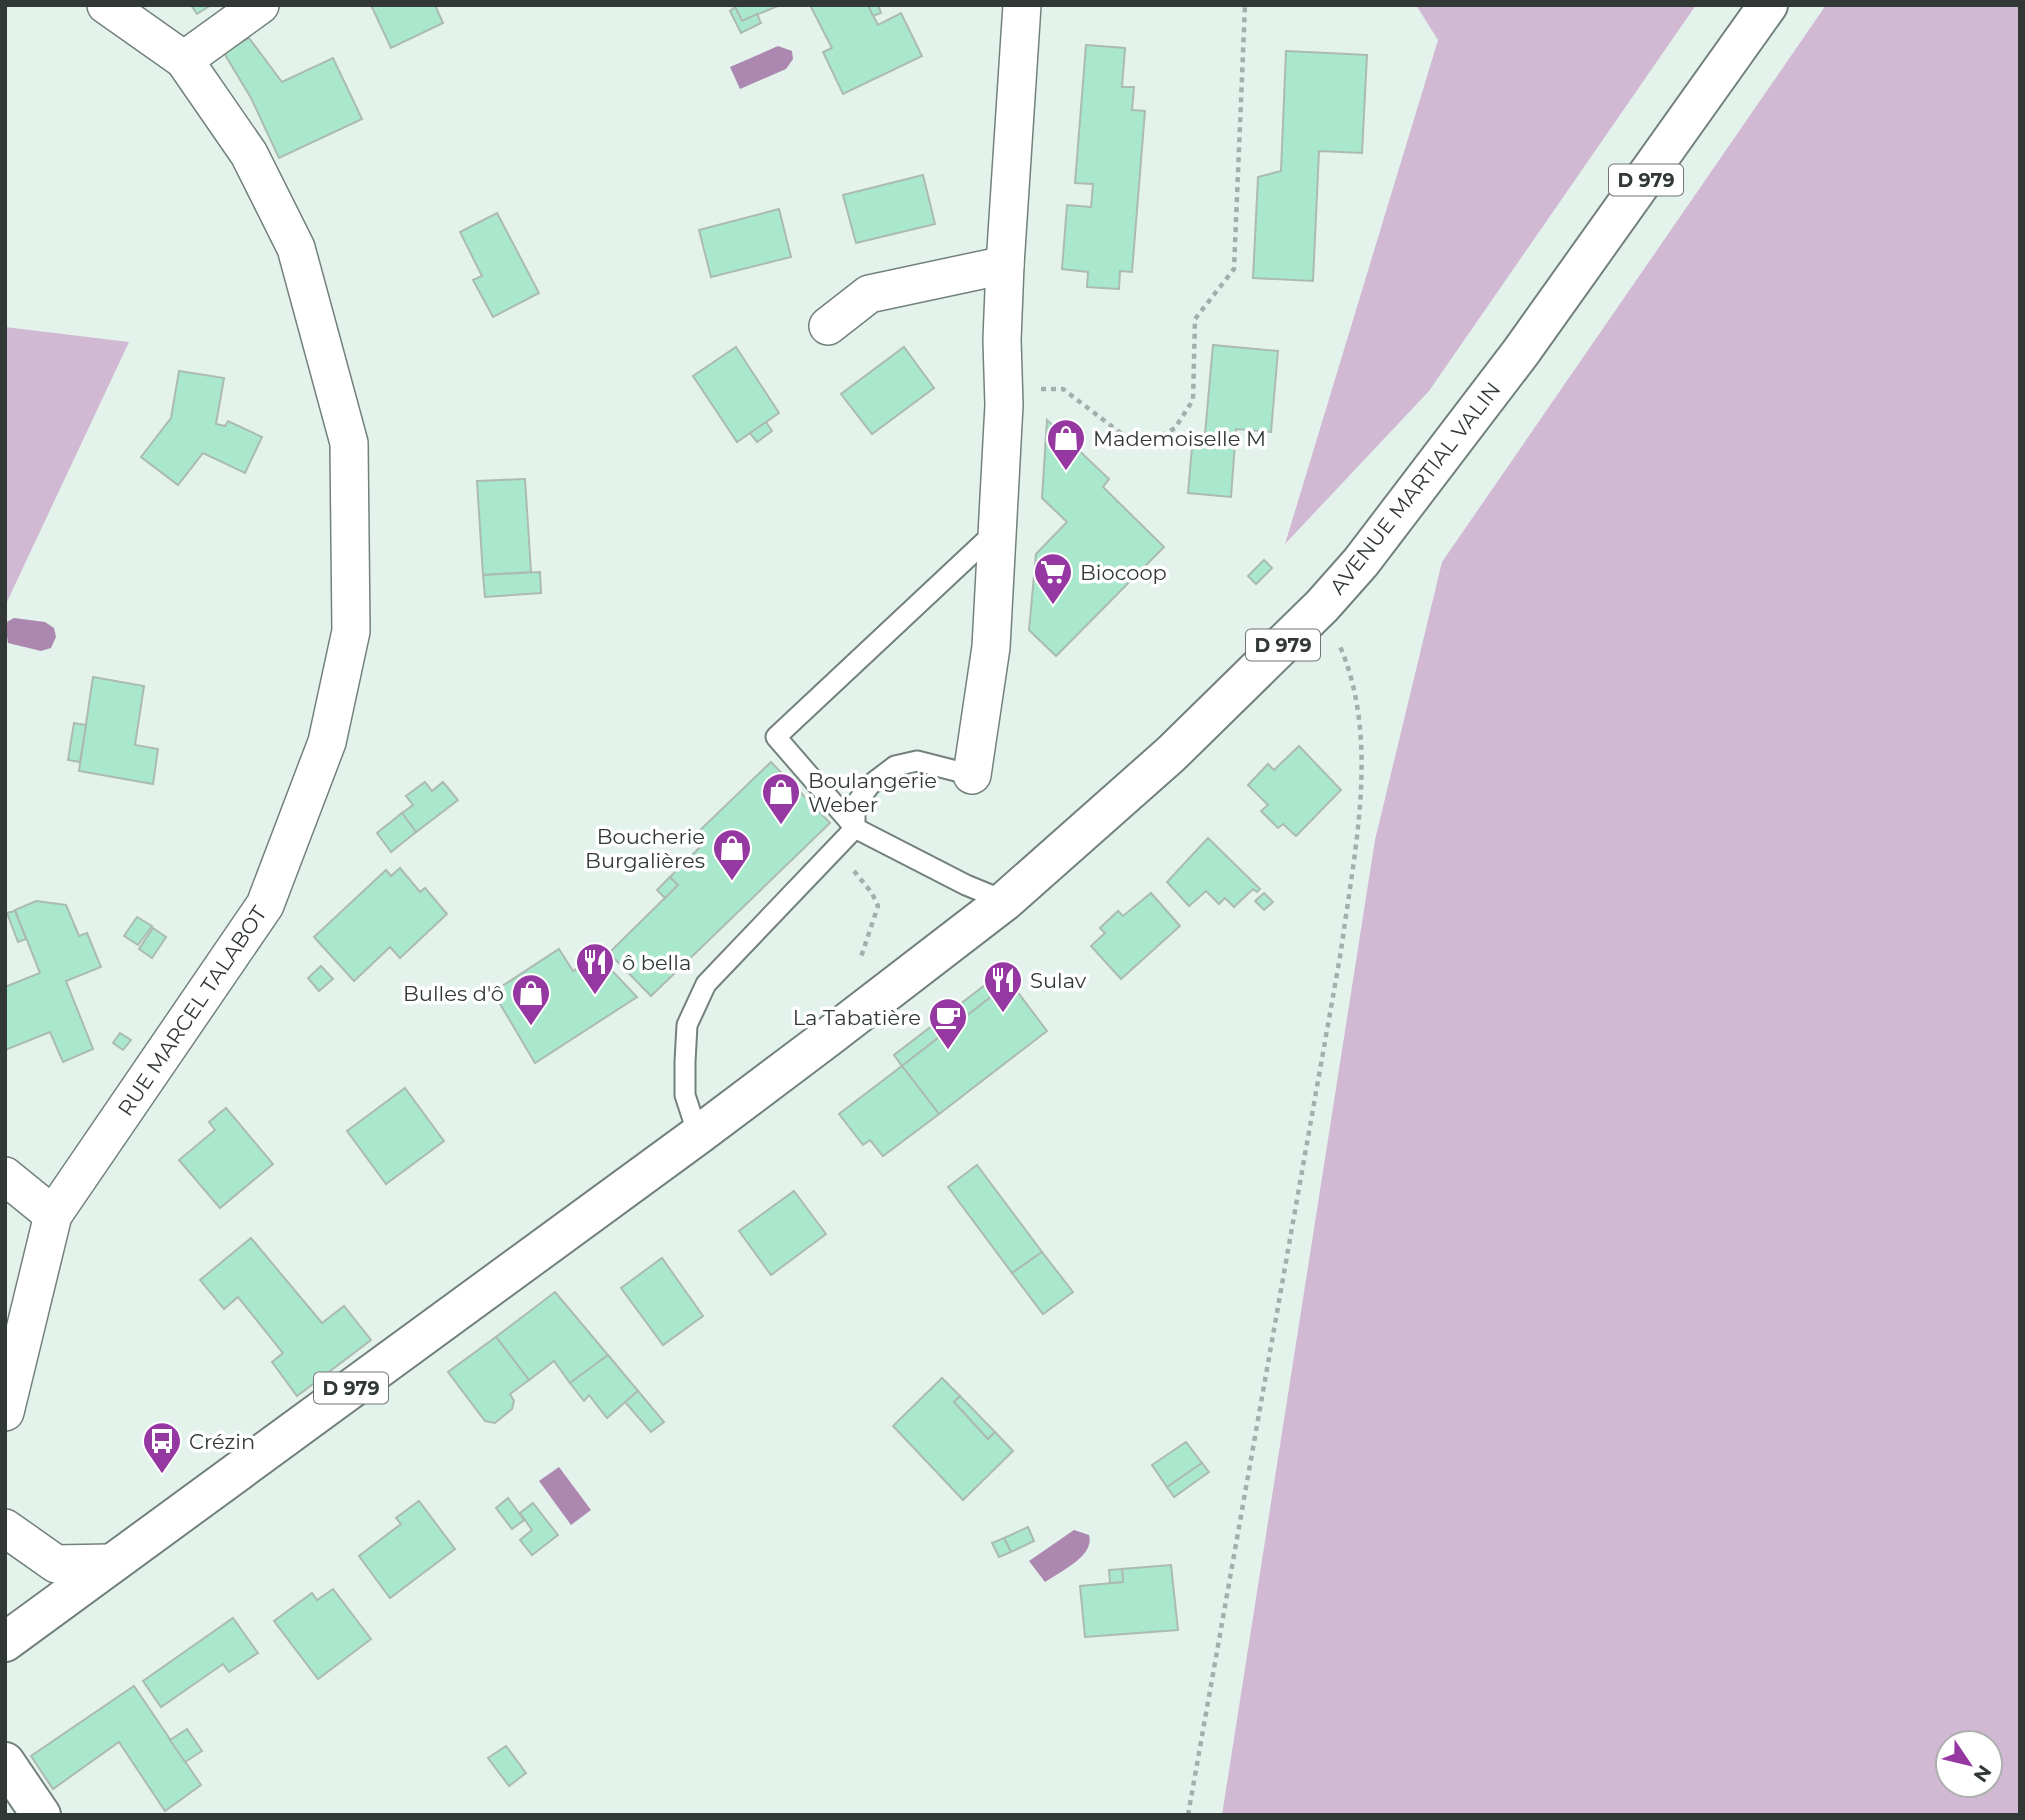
<svg xmlns="http://www.w3.org/2000/svg" width="2025" height="1820" font-family="Montserrat,sans-serif">
<style>
.green{fill:#d1b9d3;fill-rule:evenodd}
.water{fill:#ac87b0}
.building{fill:#aae8ce;stroke:#abbbb4;stroke-width:2}
.lines{fill:none;stroke-linecap:round;stroke-linejoin:round}
.service-casing{stroke:#73817b;stroke-width:23}
.minor-casing{stroke:#73817b;stroke-width:40}
.tertiary-casing{stroke:#73817b;stroke-width:42}
.primary-casing{stroke:#73817b;stroke-width:42}
.path{stroke:#a3afaa;stroke-width:4.5;stroke-dasharray:5 5;stroke-linecap:butt}
.service{stroke:#fff;stroke-width:19}
.minor{stroke:#fff;stroke-width:37}
.tertiary{stroke:#fff;stroke-width:38}
.primary{stroke:#fff;stroke-width:38}
.labels{text-anchor:middle;dominant-baseline:central;stroke-width:7;stroke-linejoin:round;paint-order:stroke}
.shield{fill:#fff;stroke:#6f7472;stroke-width:2}
.shield-label{font-size:19px;font-weight:bold;fill:#313835}
.poi-label{font-size:21px;fill:#313835;stroke:#fff;text-anchor:start}
.street-label{font-size:21px;fill:#313835;stroke:#fff}
</style>
<rect width="100%" height="100%" fill="#e3f3ec"/>
<g class="green">
<polygon points="1416,5 1696,5 1429,391 1285,544 1438,40"/>
<path d="M1826 5H2020V1815H1222L1375 840 1442 562ZM1948 1743H1990V1785H1948Z"/>
<polygon points="5,327 129,342 5,606"/>
</g>
<g class="water">
<polygon points="778,46 792,51 793,59 786,69 740,89 730,67"/>
<polygon points="14,618 45,622 54,628 56,637 51,648 41,651 8,643 5,623"/>
<polygon points="559,1467 591,1510 571,1525 539,1481"/>
<path d="M1074 1530 1089 1535C1095 1556 1061 1571 1045 1582L1029 1561Z"/>
</g>
<g class="building">
<polygon points="191,5 211,5 197,14"/>
<polygon points="371,5 435,5 443,23 391,48"/>
<polygon points="734,5 780,5 742,21"/>
<polygon points="810,5 868,5 878,25 901,13 922,56 843,94 823,52 832,48"/>
<polygon points="868,5 878,5 881,13 873,16"/>
<polygon points="735,7 742,21 757,14 761,23 741,33 730,11"/>
<polygon points="249,38 282,82 333,58 362,119 279,158 251,98 224,53"/>
<polygon points="1086,45 1125,48 1122,87 1134,87 1132,110 1145,111 1132,272 1120,271 1119,289 1087,287 1088,272 1062,269 1067,205 1091,207 1093,184 1075,183"/>
<polygon points="1286,51 1367,55 1362,153 1319,151 1313,281 1253,278 1258,177 1281,171"/>
<polygon points="923,175 935,224 856,243 843,195"/>
<polygon points="779,209 791,257 711,277 699,230"/>
<polygon points="497,213 539,293 493,317 473,280 482,276 460,232"/>
<polygon points="1213,345 1278,351 1271,432 1236,429 1231,497 1188,493 1193,436 1205,434"/>
<polygon points="736,347 779,413 737,442 693,376"/>
<polygon points="904,347 934,388 872,434 841,394"/>
<polygon points="179,371 224,378 216,424 225,426 228,421 262,437 245,473 203,453 178,485 141,457 171,418"/>
<polygon points="1047,420 1109,479 1103,487 1164,547 1056,656 1029,630 1036,554 1067,522 1042,498"/>
<polygon points="766,422 772,431 757,442 750,433"/>
<polygon points="525,479 531,572 483,575 477,481"/>
<polygon points="1264,560 1272,568 1256,584 1248,576"/>
<polygon points="540,572 541,593 485,597 483,575"/>
<polygon points="93,677 144,686 135,745 158,749 153,784 79,771"/>
<polygon points="74,723 86,725 80,762 68,760"/>
<polygon points="1299,746 1341,790 1296,836 1283,824 1278,828 1261,811 1268,805 1248,785 1268,764 1274,770"/>
<polygon points="771,762 830,823 651,996 609,953 678,885 670,877 704,843 696,834"/>
<polygon points="425,782 432,791 443,782 458,800 416,832 402,813 413,805 406,796"/>
<polygon points="402,813 416,832 391,852 377,833"/>
<polygon points="1208,838 1260,889 1257,892 1253,889 1234,907 1225,898 1219,904 1206,891 1189,906 1167,882"/>
<polygon points="400,868 420,892 425,888 447,914 400,958 390,947 354,981 314,937 386,870 391,876"/>
<polygon points="670,877 678,885 665,898 657,890"/>
<polygon points="1151,893 1180,926 1121,979 1091,946 1105,933 1100,928 1118,911 1123,916"/>
<polygon points="1264,893 1273,902 1264,910 1255,901"/>
<polygon points="36,901 66,905 79,936 87,933 101,967 66,981 93,1049 63,1062 50,1032 5,1050 5,987 40,973 15,910"/>
<polygon points="15,911 26,939 18,942 7,913"/>
<polygon points="137,917 152,926 138,945 124,936"/>
<polygon points="153,928 166,937 152,958 139,949"/>
<polygon points="559,949 573,971 599,957 637,997 535,1063 493,992"/>
<polygon points="321,966 333,979 319,991 308,978"/>
<polygon points="1002,972 1010,982 902,1066 894,1055"/>
<polygon points="1010,982 1047,1031 939,1114 902,1066"/>
<polygon points="120,1033 131,1040 123,1050 113,1043"/>
<polygon points="902,1066 939,1114 883,1156 870,1140 863,1145 839,1114"/>
<polygon points="405,1088 444,1141 386,1184 347,1131"/>
<polygon points="226,1108 273,1164 220,1208 179,1160 215,1130 209,1122"/>
<polygon points="977,1165 1042,1252 1012,1273 948,1187"/>
<polygon points="794,1191 826,1234 771,1275 739,1231"/>
<polygon points="251,1238 322,1323 344,1306 371,1340 297,1396 272,1362 283,1353 238,1297 224,1309 200,1280"/>
<polygon points="1042,1252 1073,1292 1043,1314 1012,1273"/>
<polygon points="662,1258 703,1316 663,1345 621,1288"/>
<polygon points="555,1292 608,1355 570,1383 554,1361 529,1380 496,1337"/>
<polygon points="496,1337 529,1380 510,1394 514,1401 512,1409 495,1423 485,1421 448,1372"/>
<polygon points="608,1355 638,1391 607,1418 589,1395 584,1401 570,1383"/>
<polygon points="942,1378 960,1396 954,1402 988,1439 995,1432 1013,1451 963,1500 893,1426"/>
<polygon points="638,1391 664,1422 651,1432 625,1402"/>
<polygon points="960,1396 995,1432 988,1439 954,1402"/>
<polygon points="1186,1442 1202,1463 1167,1487 1152,1465"/>
<polygon points="1202,1463 1209,1472 1174,1497 1167,1487"/>
<polygon points="508,1498 524,1520 512,1529 496,1508"/>
<polygon points="419,1501 455,1549 390,1598 359,1556 401,1524 396,1518"/>
<polygon points="533,1503 558,1535 532,1555 520,1540 532,1530 520,1513"/>
<polygon points="1028,1527 1034,1541 1011,1552 1004,1538"/>
<polygon points="1004,1538 1011,1552 999,1557 992,1543"/>
<polygon points="1171,1565 1178,1630 1085,1637 1080,1586 1123,1582 1122,1569"/>
<polygon points="1122,1569 1123,1582 1110,1583 1109,1570"/>
<polygon points="333,1589 371,1639 318,1679 274,1621 312,1593 317,1600"/>
<polygon points="233,1618 258,1653 229,1672 223,1664 161,1707 143,1681"/>
<polygon points="134,1686 201,1785 165,1811 119,1742 53,1789 31,1756"/>
<polygon points="187,1729 202,1751 185,1762 170,1740"/>
<polygon points="506,1746 526,1773 509,1786 488,1758"/>
</g>
<g class="lines">
<defs>
<g id="service">
<polyline points="996,531 776,737 855,828 966,885 1005,901"/>
<polyline points="698,1135 685,1095 685,1062 687,1025 706,984 855,828 855,805 870,785 895,766 917,761 972,775"/>
</g>
<g id="minor">
<polyline points="184,60 260,5"/>
<polyline points="828,326 869,294 1005,265"/>
<polyline points="972,775 991,647 1004,405 1002,340 1005,265 1022,5"/>
<polyline points="5,1176 53,1215"/>
<polyline points="5,1412 53,1215 265,905 327,742 351,631 349,443 296,248 249,154 184,60 106,5"/>
<polyline points="5,1528 56,1564 111,1563"/>
</g>
<polyline id="tertiary" points="5,1762 41,1815"/>
<polyline id="primary" points="5,1642 698,1135 827,1038 1005,901 1171,754 1322,606 1361,562 1521,352 1768,5"/>
</defs>
<use href="#service" class="service-casing"/>
<use href="#minor" class="minor-casing"/>
<use href="#tertiary" class="tertiary-casing"/>
<use href="#primary" class="primary-casing"/>
<g class="path">
<polyline points="1041,389 1063,389 1131,441 1151,442 1175,428 1193,400 1195,319 1234,269 1245,5"/>
<polyline points="854,871 872,893 878,906 860,960"/>
<path d="M1188 1815 1341 951C1354 851 1381 739 1339 644"/>
</g>
<use href="#service" class="service"/>
<use href="#minor" class="minor"/>
<use href="#tertiary" class="tertiary"/>
<use href="#primary" class="primary"/>
</g>
<defs>
<symbol id="shop-pin" viewBox="-11 -11 22 30"><path d="M0 17L-7.5 6A9.5 9.5 0 1 1 7.5 6Z" fill="#9638a2" stroke="#fff"/><path d="M-5-2.5h2.3a2.7 3.5 0 0 1 5.4 0H5L5.5 6h-11ZM-1.5-2.5h3a1.5 2.3 0 0 0-3 0Z" fill="#fff"/></symbol>
<symbol id="supermarket-pin" viewBox="-11 -11 22 30"><path d="M0 17L-7.5 6A9.5 9.5 0 1 1 7.5 6Z" fill="#9638a2" stroke="#fff"/><path d="M-6-5.5h2.5l.6 2H6L4.5 2H-2.5L-4.4-4H-6ZM-1.5 3.2a1.3 1.3 0 1 0 .1 0ZM3 3.2a1.3 1.3 0 1 0 .1 0Z" fill="#fff"/></symbol>
<symbol id="restaurant-pin" viewBox="-11 -11 22 30"><path d="M0 17L-7.5 6A9.5 9.5 0 1 1 7.5 6Z" fill="#9638a2" stroke="#fff"/><path d="M-5-6h1v4h1v-4h1v4h1v-4h1v5L-1.5 .5V6h-2V.5L-5-1ZM5-6V6H3V1.5H1.5Q1.5-4 5-6Z" fill="#fff"/></symbol>
<symbol id="cafe-pin" viewBox="-11 -11 22 30"><path d="M0 17L-7.5 6A9.5 9.5 0 1 1 7.5 6Z" fill="#9638a2" stroke="#fff"/><path d="M-5.5-4.5H6V0H3Q3 3.5 0 3.5H-2.5Q-5.5 3.5-5.5 0ZM3-3.2v2h1.7v-2ZM-6 4.5H4V6H-6Z" fill="#fff"/></symbol>
<symbol id="bus-pin" viewBox="-11 -11 22 30"><path d="M0 17L-7.5 6A9.5 9.5 0 1 1 7.5 6Z" fill="#9638a2" stroke="#fff"/><path d="M-5-6H5V4H4V6H2V4H-2V6H-4V4H-5ZM-3.5-4V0h7V-4ZM-3.5 1.2v1.5H-2V1.2ZM2 1.2v1.5H3.5V1.2Z" fill="#fff"/></symbol>
</defs>
<g fill-rule="evenodd">
<use href="#shop-pin" x="1044" y="416" width="44" height="60"/>
<use href="#supermarket-pin" x="1031" y="550" width="44" height="60"/>
<use href="#shop-pin" x="759" y="770" width="44" height="60"/>
<use href="#shop-pin" x="710" y="826" width="44" height="60"/>
<use href="#restaurant-pin" x="573" y="940" width="44" height="60"/>
<use href="#restaurant-pin" x="981" y="958" width="44" height="60"/>
<use href="#shop-pin" x="509" y="971" width="44" height="60"/>
<use href="#cafe-pin" x="926" y="995" width="44" height="60"/>
<use href="#bus-pin" x="140" y="1419" width="44" height="60"/>
</g>
<g class="labels">
<g class="shield">
<rect x="1609" y="164.5" width="74" height="31" rx="5"/>
<rect x="1246" y="629.5" width="74" height="31" rx="5"/>
<rect x="314" y="1372.5" width="74" height="31" rx="5"/>
</g>
<g class="shield-label">
<text x="1646" y="180">D 979</text>
<text x="1283" y="645">D 979</text>
<text x="351" y="1388">D 979</text>
</g>
<g class="poi-label">
<text x="1093" y="438">Mademoiselle M</text>
<text x="1080" y="572">Biocoop</text>
<text x="808" y="780">Boulangerie<tspan x="808" dy="24">Weber</tspan></text>
<text x="705" y="836" text-anchor="end">Boucherie<tspan x="705" dy="24">Burgalières</tspan></text>
<text x="622" y="962">ô bella</text>
<text x="1030" y="980">Sulav</text>
<text x="504" y="993" text-anchor="end">Bulles d'ô</text>
<text x="921" y="1017" text-anchor="end">La Tabatière</text>
<text x="189" y="1441">Crézin</text>
</g>
<g class="street-label">
<text transform="translate(1415 488) rotate(-52)">AVENUE MARTIAL VALIN</text>
<text transform="translate(192 1011) rotate(-56)">RUE MARCEL TALABOT</text>
</g>
</g>
<rect width="2025" height="1820" fill="none" stroke="#313835" stroke-width="14"/>
<g transform="translate(1969 1764) rotate(125)"><circle r="33" fill="#ffffff" stroke="#adafae" stroke-width="2"/>
<path d="M0-5L12 26L0 18L-12 26Z" fill="#9638a2"/>
<text y="-10" font-size="19" font-weight="bold" text-anchor="middle" fill="#313835">N</text>
</g>
</svg>
